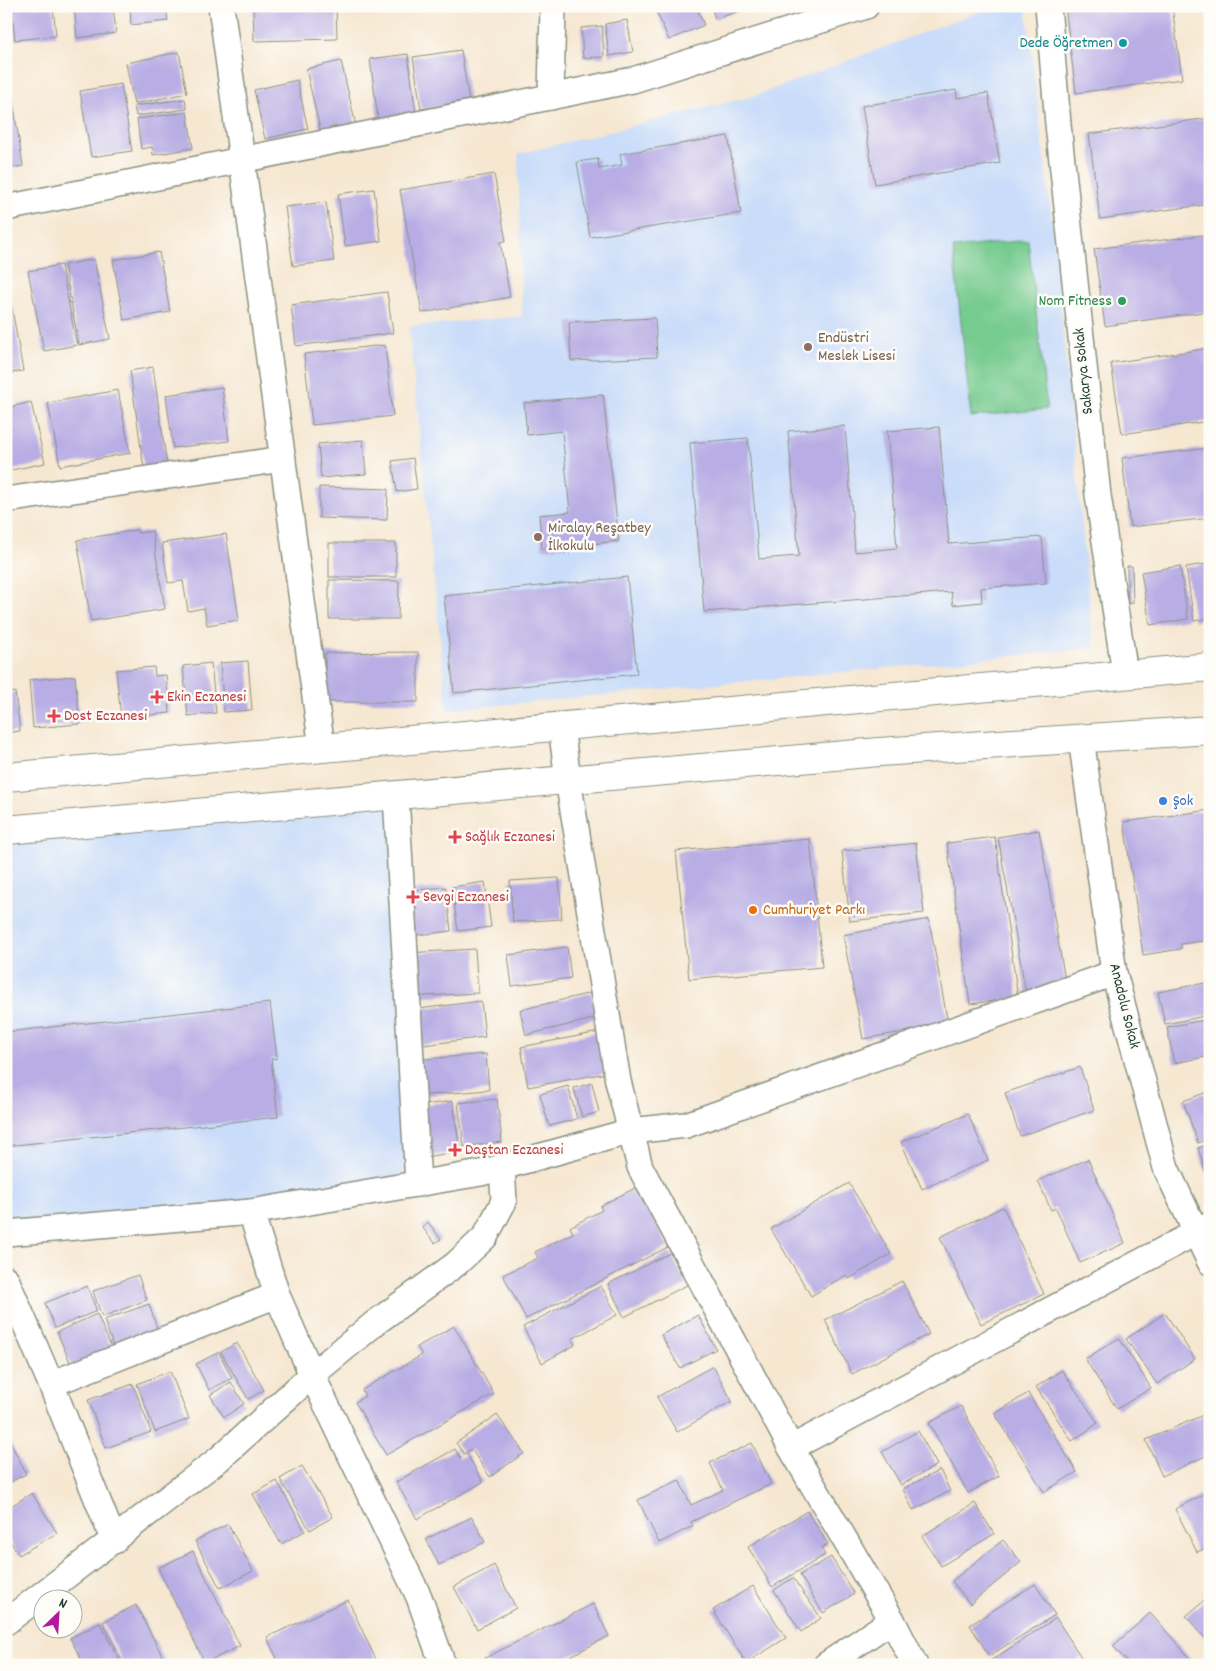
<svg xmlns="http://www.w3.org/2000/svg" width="1216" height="1671" font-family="Dekko,sans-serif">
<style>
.built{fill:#c9dcf9}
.green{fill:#76cb8f;stroke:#4a8462}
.building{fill:#b8ade4}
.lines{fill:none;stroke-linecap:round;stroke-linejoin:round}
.minor-casing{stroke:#8a9282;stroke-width:28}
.tertiary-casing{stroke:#8a9282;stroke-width:30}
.minor{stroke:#fff;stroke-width:25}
.tertiary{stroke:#fff;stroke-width:28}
.culture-dot{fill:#0f9aa8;stroke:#fdfcf7;stroke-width:2}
.leisure-dot{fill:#2e9e5b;stroke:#fdfcf7;stroke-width:2}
.education-dot{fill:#8d6e63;stroke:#fdfcf7;stroke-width:2}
.health-dot{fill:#e0444e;stroke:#fdfcf7;stroke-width:2}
.shop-dot{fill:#3f7fe0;stroke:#fdfcf7;stroke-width:2}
.food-dot{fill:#e8710a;stroke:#fdfcf7;stroke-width:2}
.labels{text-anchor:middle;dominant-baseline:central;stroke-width:5;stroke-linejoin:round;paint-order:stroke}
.culture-label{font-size:16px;fill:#0d838f;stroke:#fdfcf7;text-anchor:end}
.leisure-label{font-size:16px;fill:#27864d;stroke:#fdfcf7;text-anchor:end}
.education-label{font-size:16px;fill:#785e54;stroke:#fdfcf7;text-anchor:start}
.street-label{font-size:16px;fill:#1f3d34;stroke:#fdfcf7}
.health-label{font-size:16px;fill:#be3a42;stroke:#fdfcf7;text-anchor:start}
.shop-label{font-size:16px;fill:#366cbe;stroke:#fdfcf7;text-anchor:start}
.food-label{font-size:16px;fill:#c56008;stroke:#fdfcf7;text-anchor:start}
</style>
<rect width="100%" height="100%" fill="#fdfcf7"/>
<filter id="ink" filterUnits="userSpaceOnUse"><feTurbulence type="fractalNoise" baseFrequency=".02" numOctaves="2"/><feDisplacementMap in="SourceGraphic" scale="10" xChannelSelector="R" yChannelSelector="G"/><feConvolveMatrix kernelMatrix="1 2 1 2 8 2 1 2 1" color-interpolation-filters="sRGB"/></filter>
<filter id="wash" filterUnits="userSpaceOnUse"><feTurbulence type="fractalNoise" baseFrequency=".0096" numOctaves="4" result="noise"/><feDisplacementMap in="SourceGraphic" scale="20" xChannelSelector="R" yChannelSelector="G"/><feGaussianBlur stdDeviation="1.12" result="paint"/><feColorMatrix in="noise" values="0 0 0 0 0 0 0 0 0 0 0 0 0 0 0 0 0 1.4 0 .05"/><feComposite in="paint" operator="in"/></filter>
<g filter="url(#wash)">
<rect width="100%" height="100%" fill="#f6e7d1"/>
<g class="built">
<polygon points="993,6 1026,6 1055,247 1094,648 447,710 409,327 522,316 518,154 754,96"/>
<polygon points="396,795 418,1184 6,1231 6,830"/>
</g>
<polygon class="green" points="1028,240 1047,409 971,417 953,248"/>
<g id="blocks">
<g class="building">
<polygon points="11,6 53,6 56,36 15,40"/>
<polygon points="74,6 113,6 116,33 77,38"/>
<polygon points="130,6 166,6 168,21 131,25"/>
<polygon points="253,6 336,6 337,39 254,41"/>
<polygon points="654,6 696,6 704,25 669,40"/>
<polygon points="711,6 751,6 751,7 715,19"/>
<polygon points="1065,6 1172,6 1182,79 1076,93"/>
<polygon points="627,20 633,52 609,56 605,24"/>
<polygon points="602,26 604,57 583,58 581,28"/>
<polygon points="461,50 469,102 421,109 413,57"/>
<polygon points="179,52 187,93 134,104 126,63"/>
<polygon points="408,54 416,114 378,119 370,59"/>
<polygon points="341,61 357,130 322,138 306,69"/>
<polygon points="297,80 308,129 265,139 254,90"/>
<polygon points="121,84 132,151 91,157 80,91"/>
<polygon points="956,90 957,98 988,93 1000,163 875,184 862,106"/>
<polygon points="6,95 12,95 23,166 6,169"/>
<polygon points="185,99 187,109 136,116 134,106"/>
<polygon points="187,112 193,148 153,155 152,147 141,149 137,119"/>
<polygon points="1210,118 1210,204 1100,219 1089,134"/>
<polygon points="728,136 741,213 590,237 577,162 598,159 599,169 622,165 620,154"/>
<polygon points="494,174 506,241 500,242 510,297 422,313 400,190"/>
<polygon points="374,189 381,241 345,246 338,194"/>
<polygon points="326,202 334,261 293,266 285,207"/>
<polygon points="1210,234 1210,311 1105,326 1094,249"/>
<polygon points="159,252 170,312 124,320 113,260"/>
<polygon points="94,259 110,339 79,345 64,265"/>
<polygon points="61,265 77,345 44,351 28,271"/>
<polygon points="6,275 23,371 6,374"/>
<polygon points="387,292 393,333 296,346 291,305"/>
<polygon points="655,318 657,357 571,361 569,322"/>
<polygon points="385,345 393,416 312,425 304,354"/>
<polygon points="1210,348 1210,421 1122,434 1111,363"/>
<polygon points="153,367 167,466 144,469 130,371"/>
<polygon points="222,387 229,441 173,448 166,395"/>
<polygon points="118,390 130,453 60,466 48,403"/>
<polygon points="603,395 619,541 542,549 539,515 570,512 562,431 527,435 524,403"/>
<polygon points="31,402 45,463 7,471 6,408"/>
<polygon points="845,426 855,552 897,548 887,431 939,427 949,544 1042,537 1046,583 981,588 982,602 953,605 951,592 704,612 690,443 748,438 759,559 799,556 788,431"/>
<polygon points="363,440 366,474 321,478 318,444"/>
<polygon points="1210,448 1210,518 1130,527 1122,458"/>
<polygon points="413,458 417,489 397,492 392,461"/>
<polygon points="319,487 388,489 387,520 319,518"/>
<polygon points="137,530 138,533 152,531 165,609 91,621 77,540"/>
<polygon points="226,534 239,620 207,625 204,608 188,611 183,581 168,583 162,543"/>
<rect x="329" y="543" width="67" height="34"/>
<polygon points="1206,564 1210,586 1210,618 1194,621 1186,567"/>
<polygon points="1127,566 1132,566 1133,603 1128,604"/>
<polygon points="1180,566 1188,619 1150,625 1141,572"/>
<polygon points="627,577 637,674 454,693 444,596"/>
<polygon points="329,580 399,581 398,619 329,619"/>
<polygon points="418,652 418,702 325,702 325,653"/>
<polygon points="248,661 252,710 224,712 220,663"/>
<polygon points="211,663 216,713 188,716 183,666"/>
<polygon points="154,667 155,676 166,675 170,713 121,718 116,670"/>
<polygon points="75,676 80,724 33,728 29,680"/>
<polygon points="15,692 20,731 6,733 6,693"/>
<polygon points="1210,810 1210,940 1181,944 1181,949 1143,955 1124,822"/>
<polygon points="1039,830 1066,986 1026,993 998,837"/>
<polygon points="995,837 1018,998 970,1004 947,843"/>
<polygon points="810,839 822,967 689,979 676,851"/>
<polygon points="916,843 924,913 850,921 842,851"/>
<polygon points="559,878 562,919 513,922 510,881"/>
<polygon points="485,882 491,927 458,931 452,887"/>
<polygon points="446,887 451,931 410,936 405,891"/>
<polygon points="929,919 948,1024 863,1039 843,935"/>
<polygon points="567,947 571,978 512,986 508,955"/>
<polygon points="475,949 478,993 409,997 407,953"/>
<polygon points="1210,982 1210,1015 1165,1024 1158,992"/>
<polygon points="591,993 597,1018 526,1035 520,1010"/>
<polygon points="481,1001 485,1037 416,1046 411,1010"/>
<polygon points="270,1003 277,1058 271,1059 278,1117 6,1146 6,1032"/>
<polygon points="1210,1019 1210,1056 1174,1063 1167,1027"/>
<polygon points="599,1032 607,1073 528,1087 521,1047"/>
<polygon points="486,1054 489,1090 416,1096 412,1060"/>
<polygon points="1080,1067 1094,1110 1020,1136 1005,1093"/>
<polygon points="592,1083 599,1112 582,1117 574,1088"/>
<polygon points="568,1086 577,1119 549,1126 540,1094"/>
<polygon points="1210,1091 1210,1139 1198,1143 1183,1101"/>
<polygon points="497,1099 502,1142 464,1147 458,1103"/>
<polygon points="453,1101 460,1152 424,1157 417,1106"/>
<polygon points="968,1114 988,1160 922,1189 901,1142"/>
<polygon points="1210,1144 1210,1171 1206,1173 1198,1148"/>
<polygon points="1088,1159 1125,1243 1080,1263 1056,1208 1051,1210 1038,1181"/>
<polygon points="849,1183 891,1254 849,1279 846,1275 811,1296 771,1229"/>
<polygon points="637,1187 668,1247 526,1319 503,1275 538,1258 535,1252 573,1233 570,1227 602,1210 600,1206"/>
<polygon points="1003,1207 1044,1294 981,1324 940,1237"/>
<polygon points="428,1222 441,1239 435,1243 422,1227"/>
<polygon points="670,1253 687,1285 624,1317 608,1284"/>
<polygon points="138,1275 147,1300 102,1317 93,1291"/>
<polygon points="902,1281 929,1334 852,1374 825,1320"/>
<polygon points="87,1286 97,1311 55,1328 45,1303"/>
<polygon points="601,1286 617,1315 572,1339 575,1345 542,1363 523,1327"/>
<polygon points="149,1304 158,1331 113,1346 104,1320"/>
<polygon points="1165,1313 1195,1359 1157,1384 1126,1339"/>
<polygon points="97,1314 112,1349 72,1367 57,1332"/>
<polygon points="698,1315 716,1349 680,1368 661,1335"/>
<polygon points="454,1326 494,1394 386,1455 355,1402 365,1396 362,1390 422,1355 417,1347"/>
<polygon points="1119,1338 1151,1388 1117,1409 1085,1359"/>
<polygon points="237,1343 264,1390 248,1399 221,1352"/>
<polygon points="219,1352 232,1378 209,1390 196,1364"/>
<polygon points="713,1366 732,1401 677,1432 657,1397"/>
<polygon points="1062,1370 1098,1423 1072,1441 1036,1387"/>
<polygon points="170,1371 189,1419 155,1432 137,1384"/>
<polygon points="231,1382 244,1404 224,1417 210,1395"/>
<polygon points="133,1384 151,1432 106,1448 88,1400"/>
<polygon points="1028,1393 1077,1472 1044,1492 995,1414"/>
<polygon points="961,1406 999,1476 968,1493 929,1423"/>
<polygon points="1208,1413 1210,1454 1162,1476 1146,1440"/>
<polygon points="497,1415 524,1453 490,1477 471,1449 464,1454 456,1443"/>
<polygon points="918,1431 937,1465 901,1485 882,1452"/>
<polygon points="6,1433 26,1474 6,1484"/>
<polygon points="752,1443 771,1484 691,1522 693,1526 659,1543 638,1500 679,1480 691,1505 723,1490 710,1463"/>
<polygon points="455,1449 460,1458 467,1454 483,1482 417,1519 396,1482"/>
<polygon points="302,1466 333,1517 310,1530 280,1479"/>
<polygon points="940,1470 950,1491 913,1510 903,1489"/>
<polygon points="277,1481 305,1531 281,1544 253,1494"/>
<polygon points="1210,1491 1210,1546 1197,1552 1175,1509"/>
<polygon points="32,1493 57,1533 19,1555 6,1535 6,1509"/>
<polygon points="975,1503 994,1534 941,1566 922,1536"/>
<polygon points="807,1511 828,1544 821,1548 825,1555 772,1587 748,1547"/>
<polygon points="472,1517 485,1542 439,1565 426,1539"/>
<polygon points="228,1524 253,1571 220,1588 195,1541"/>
<polygon points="1003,1540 1021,1562 970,1604 952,1581"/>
<polygon points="193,1551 240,1646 205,1663 158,1568"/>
<polygon points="831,1557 854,1594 823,1613 800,1575"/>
<polygon points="494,1565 516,1608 477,1629 454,1587"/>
<polygon points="793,1578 821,1618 801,1632 774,1590"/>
<polygon points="1035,1584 1055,1615 989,1656 970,1625"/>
<polygon points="753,1586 786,1638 746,1663 713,1610"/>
<polygon points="1210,1596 1210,1644 1186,1616"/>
<polygon points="348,1600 378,1664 280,1665 267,1637"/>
<polygon points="593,1604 609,1636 553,1665 488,1665 485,1658"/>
<polygon points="136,1605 167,1665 124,1665 103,1622"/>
<polygon points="1150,1613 1196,1665 1130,1665 1113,1646"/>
<polygon points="1056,1618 1081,1657 1070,1665 992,1665 990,1661"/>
<polygon points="100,1623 122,1665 84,1665 70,1638"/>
</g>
</g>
</g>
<g filter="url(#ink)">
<use href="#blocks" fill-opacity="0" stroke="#8a9282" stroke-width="1"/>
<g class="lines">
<defs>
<g id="minor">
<polyline points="221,6 322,748"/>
<polyline points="1048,6 1058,124 1098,495 1125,674"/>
<polyline points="551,97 553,6"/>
<polyline points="6,208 633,80 866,6"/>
<polyline points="6,500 283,459"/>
<polyline points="561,726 568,780 618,1081 640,1167 791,1448 892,1620 915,1665"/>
<polyline points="1081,738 1114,973 1166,1168 1210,1262"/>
<polyline points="396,795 418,1184"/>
<polyline points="251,1212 277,1295 312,1375 419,1597 443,1665"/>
<polyline points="6,1233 251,1212 481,1173 631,1131 686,1125 1114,973"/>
<polyline points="6,1279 51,1384 114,1541"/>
<polyline points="51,1384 277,1295"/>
<polyline points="791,1448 1210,1225"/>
<polyline points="6,1622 219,1459 312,1375 375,1323 456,1264 485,1237 504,1201 502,1167"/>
<polyline points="826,1665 892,1620"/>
</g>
<g id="tertiary">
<polyline points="6,777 1210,667"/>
<polyline points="6,830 879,752 1210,730"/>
</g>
</defs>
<use href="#minor" class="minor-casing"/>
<use href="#tertiary" class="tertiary-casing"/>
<use href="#minor" class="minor"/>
<use href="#tertiary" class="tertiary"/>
</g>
</g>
<circle class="culture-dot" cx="1123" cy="43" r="5"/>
<circle class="leisure-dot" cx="1122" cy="301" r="5"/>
<g class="education-dot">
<circle cx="808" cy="347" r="5"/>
<circle cx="538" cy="537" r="5"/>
</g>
<g class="health-dot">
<path d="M154.5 689.5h5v5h5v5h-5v5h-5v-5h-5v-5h5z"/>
<path d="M51.5 708.5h5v5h5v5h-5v5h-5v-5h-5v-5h5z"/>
<path d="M452.5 829.5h5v5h5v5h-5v5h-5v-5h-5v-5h5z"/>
<path d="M410.5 889.5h5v5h5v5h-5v5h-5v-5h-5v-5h5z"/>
<path d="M452.5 1142.5h5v5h5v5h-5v5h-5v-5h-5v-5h5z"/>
</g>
<circle class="shop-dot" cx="1163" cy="801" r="5"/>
<circle class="food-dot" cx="753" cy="910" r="5"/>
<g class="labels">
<g class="culture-label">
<text x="1113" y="43">Dede Öğretmen</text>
</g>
<g class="leisure-label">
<text x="1112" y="301">Nom Fitness</text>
</g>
<g class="education-label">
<text x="818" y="338">Endüstri<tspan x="818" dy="18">Meslek Lisesi</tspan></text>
<text x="548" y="528">Miralay Reşatbey<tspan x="548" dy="18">İlkokulu</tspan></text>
</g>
<g class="street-label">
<text transform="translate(1084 371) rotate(-96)">Sakarya Sokak</text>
<text transform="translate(1124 1006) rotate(76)">Anadolu Sokak</text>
</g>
<g class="health-label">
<text x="167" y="697">Ekin Eczanesi</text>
<text x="64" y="716">Dost Eczanesi</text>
<text x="465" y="837">Sağlık Eczanesi</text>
<text x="423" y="897">Sevgi Eczanesi</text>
<text x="465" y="1150">Daştan Eczanesi</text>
</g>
<g class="shop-label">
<text x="1173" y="801">Şok</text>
</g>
<g class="food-label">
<text x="763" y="910">Cumhuriyet Parkı</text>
</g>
</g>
<rect width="1216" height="1671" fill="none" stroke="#fdfcf7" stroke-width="25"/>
<g transform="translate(58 1614) rotate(25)"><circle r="24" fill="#fdfcf7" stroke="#a4b0a9"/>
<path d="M0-4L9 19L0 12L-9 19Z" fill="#b5179e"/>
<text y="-8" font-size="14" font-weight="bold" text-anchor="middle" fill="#1f3d34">N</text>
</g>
</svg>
